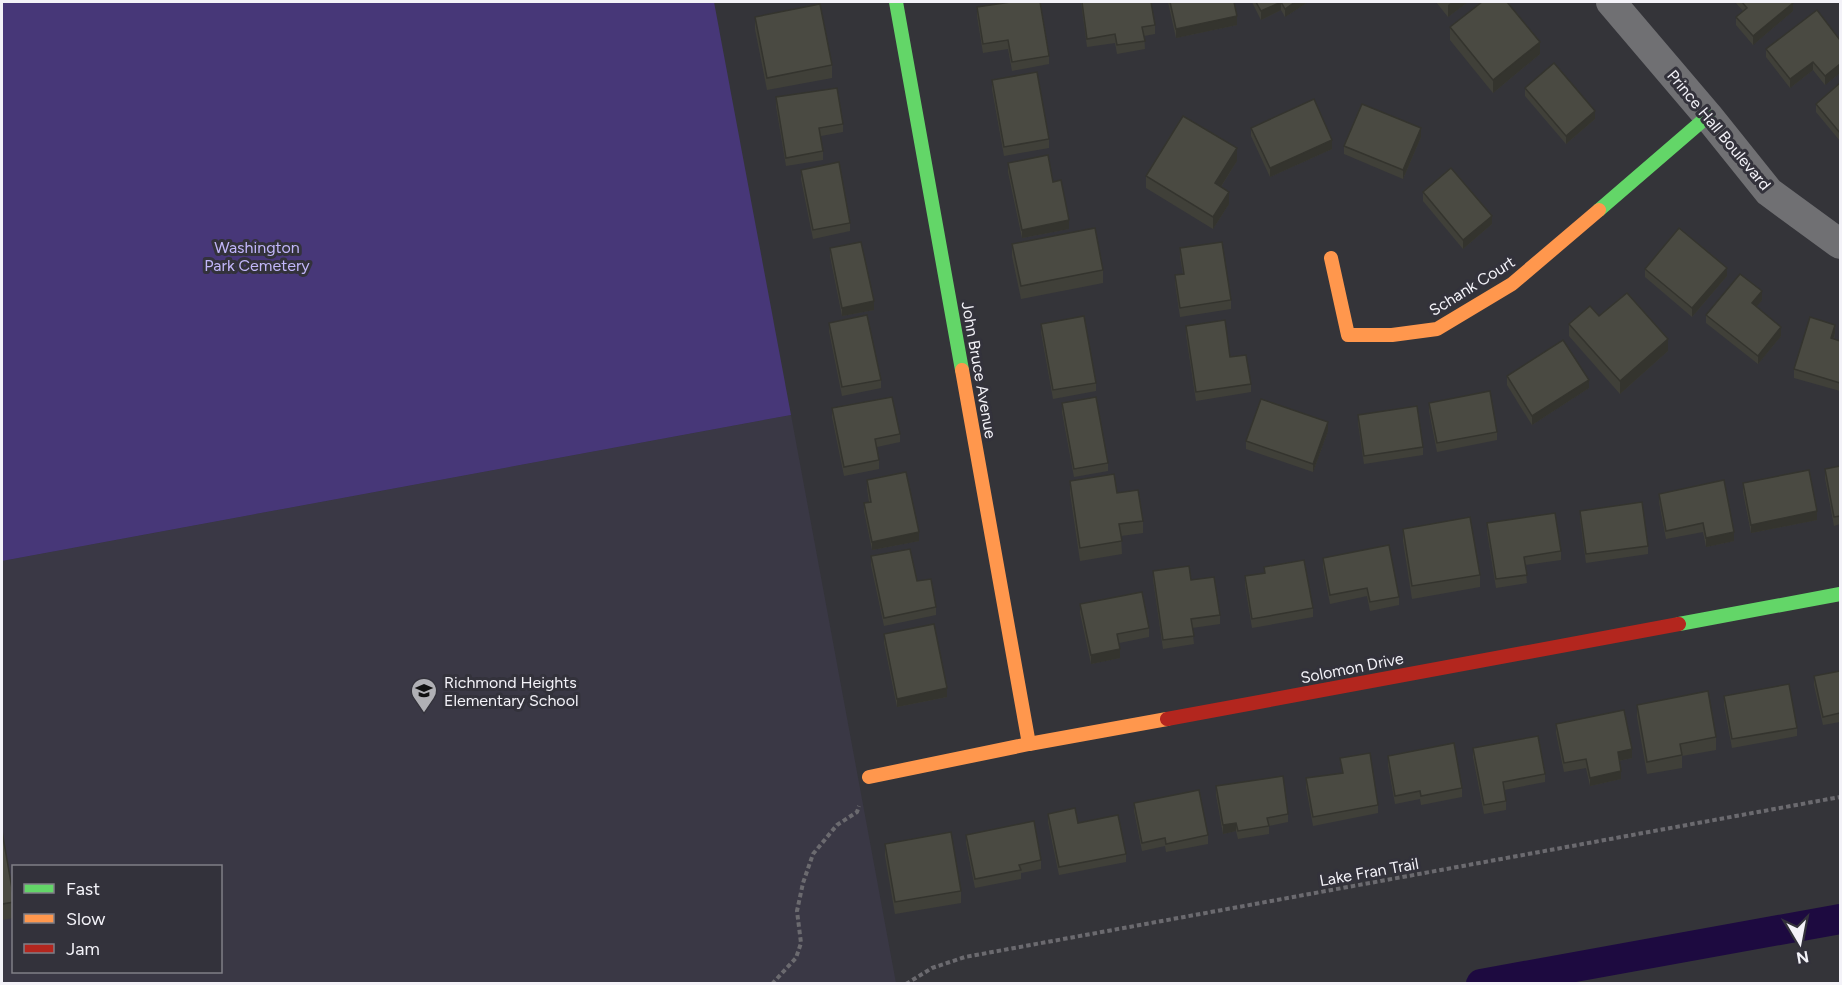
<svg xmlns="http://www.w3.org/2000/svg" width="1842" height="985" font-family="Figtree,sans-serif">
<style>
.built{fill:#3a3845;fill-rule:evenodd}
.green{fill:#473778}
.lines{fill:none;stroke-linecap:round;stroke-linejoin:round}
.canal{stroke:#1d0a40;stroke-width:30}
.path{stroke:#6b6a6f;stroke-width:4;stroke-dasharray:4.5 3;stroke-linecap:butt}
.street{stroke:#707073;stroke-width:30}
.fast{stroke:#63d668;stroke-width:14}
.slow{stroke:#ff974d;stroke-width:14}
.jam{stroke:#b3261e;stroke-width:14}
.wall{fill:#404039}
.shaded-wall{fill:#34342e}
.building{fill:#4a4a42;stroke:#34342e;stroke-width:1.5}
.labels{text-anchor:middle;dominant-baseline:central;stroke-width:6;stroke-linejoin:round;paint-order:stroke}
.street-label{font-size:16px;fill:#f3f2f8;stroke:#33323b}
.park-label{font-size:16px;fill:#c2b7fa;stroke:#33323b}
.poi-label{font-size:16px;fill:#f3f2f8;stroke:#33323b;text-anchor:start}
</style>
<rect width="100%" height="100%" fill="#343439"/>
<path class="built" d="M791 415 896 983 2 984V561ZM14 866H220V972H14Z"/>
<polygon class="green" points="2,2 714,2 791,415 2,561"/>
<g class="lines">
<polyline class="canal" points="1481,984 1840,919"/>
<g class="path">
<polyline points="772,984 796,958 801,943 797,911 803,883 813,854 837,825 857,812 859,806"/>
<polyline points="906,984 932,968 965,957 1840,797"/>
</g>
<polyline class="street" points="1611,2 1708,116 1769,192 1840,244"/>
<g class="fast">
<polyline points="896,2 962,370"/>
<polyline points="1599,210 1708,116"/>
<polyline points="1679,624 1840,594"/>
</g>
<g class="slow">
<polyline points="1331,258 1348,335 1392,335 1437,329 1512,284 1599,210"/>
<polyline points="962,370 1029,744"/>
<polyline points="869,777 1029,744 1167,719"/>
</g>
<polyline class="jam" points="1167,719 1679,624"/>
</g>
<g class="wall">
<polygon points="1081,2 1151,2 1155,25 1155,34 1144,36 1145,49 1117,54 1115,43 1087,47"/>
<polygon points="1168,2 1234,2 1237,25 1176,38"/>
<polygon points="1252,2 1308,2 1285,17 1281,10 1261,20"/>
<polygon points="1436,2 1468,2 1448,17"/>
<polygon points="1735,2 1792,2 1793,11 1753,45 1736,25 1736,17 1743,11"/>
<polygon points="977,7 1049,56 1049,64 1012,71 1008,49 983,53 977,16"/>
<polygon points="755,17 832,65 832,78 767,90 755,29"/>
<polygon points="1450,27 1540,54 1493,93 1450,40"/>
<polygon points="1840,40 1840,73 1825,85 1813,70 1790,88 1766,57 1766,49"/>
<polygon points="992,80 1049,139 1049,148 1004,156 992,89"/>
<polygon points="1840,83 1840,141 1816,112 1816,104"/>
<polygon points="1525,88 1595,119 1566,144 1525,96"/>
<polygon points="776,97 843,124 843,132 821,136 823,151 823,160 786,166 776,106"/>
<polygon points="1251,128 1332,149 1270,177 1251,136"/>
<polygon points="1421,137 1403,179 1344,154 1344,146"/>
<polygon points="1237,161 1221,187 1229,204 1213,229 1146,188 1146,176"/>
<polygon points="1008,163 1053,182 1069,229 1022,238 1008,172"/>
<polygon points="801,170 850,223 850,231 813,239 801,179"/>
<polygon points="1423,192 1492,224 1463,249 1423,201"/>
<polygon points="1012,244 1103,270 1103,283 1021,299 1012,256"/>
<polygon points="830,248 874,310 842,316 830,256"/>
<polygon points="1180,248 1231,300 1231,309 1180,317 1175,283 1175,275 1183,274 1180,257"/>
<polygon points="1645,269 1727,276 1692,317 1645,277"/>
<polygon points="1762,300 1756,307 1781,336 1758,364 1706,323 1706,315"/>
<polygon points="1599,316 1668,351 1620,394 1569,336 1569,324"/>
<polygon points="829,323 881,380 881,388 842,396 829,331"/>
<polygon points="1041,324 1096,383 1096,391 1053,399 1041,332"/>
<polygon points="1186,326 1230,357 1251,384 1251,392 1196,401 1186,335"/>
<polygon points="1835,333 1834,339 1840,341 1840,391 1794,378 1794,369"/>
<polygon points="1507,376 1589,388 1532,425 1507,385"/>
<polygon points="1062,403 1108,463 1108,471 1074,477 1062,412"/>
<polygon points="1429,403 1497,432 1497,440 1437,452 1429,411"/>
<polygon points="832,408 900,434 900,442 877,447 879,460 879,469 844,476 832,417"/>
<polygon points="1358,415 1423,447 1423,455 1364,464 1358,423"/>
<polygon points="1328,431 1313,472 1246,449 1246,441"/>
<polygon points="1840,466 1840,524 1834,526 1825,478 1825,469"/>
<polygon points="867,480 919,541 872,550 864,511 864,503 869,502 867,488"/>
<polygon points="1070,481 1117,493 1143,521 1143,533 1121,536 1122,554 1080,561 1070,493"/>
<polygon points="1743,483 1817,520 1751,533 1743,492"/>
<polygon points="1659,494 1734,541 1706,547 1703,532 1666,539 1659,502"/>
<polygon points="1580,511 1648,546 1648,554 1586,563 1580,519"/>
<polygon points="1487,523 1561,551 1561,560 1525,565 1527,583 1496,588 1487,532"/>
<polygon points="1403,529 1480,575 1480,587 1412,599 1403,541"/>
<polygon points="871,556 917,581 936,607 936,615 884,626 871,565"/>
<polygon points="1323,558 1399,597 1399,605 1370,611 1367,596 1330,604 1323,567"/>
<polygon points="1264,567 1313,608 1313,617 1252,628 1245,585 1245,576 1264,573"/>
<polygon points="1153,571 1191,580 1220,615 1220,624 1192,628 1194,644 1163,649 1153,579"/>
<polygon points="1080,604 1149,628 1149,637 1119,643 1120,658 1091,664 1080,613"/>
<polygon points="884,634 947,697 897,707 884,643"/>
<polygon points="1840,671 1840,722 1823,725 1814,685 1814,676"/>
<polygon points="1724,696 1797,728 1797,736 1732,748 1724,705"/>
<polygon points="1637,705 1716,737 1716,750 1682,756 1682,768 1647,774 1637,717"/>
<polygon points="1556,724 1632,758 1619,761 1621,779 1590,786 1586,768 1564,772 1556,733"/>
<polygon points="1473,748 1545,774 1545,782 1504,790 1506,801 1506,810 1484,814 1473,757"/>
<polygon points="1388,756 1462,788 1462,797 1421,805 1420,799 1395,804 1388,765"/>
<polygon points="1340,758 1378,805 1378,813 1313,826 1306,787 1306,778 1342,773"/>
<polygon points="1216,786 1288,814 1288,822 1269,826 1269,834 1238,839 1236,831 1223,834 1216,795"/>
<polygon points="1134,803 1208,835 1208,844 1166,852 1165,846 1142,851 1134,811"/>
<polygon points="1048,814 1078,823 1126,854 1126,862 1059,875 1048,822"/>
<polygon points="2,831 14,900 14,918 2,920"/>
<polygon points="966,835 1041,860 1041,869 1021,873 1021,879 975,888 966,843"/>
<polygon points="885,844 961,891 961,903 895,914 885,856"/>
</g>
<g class="shaded-wall">
<polygon points="1281,2 1281,10 1261,20 1261,11"/>
<polygon points="1295,2 1308,2 1285,17 1285,9"/>
<polygon points="1452,2 1468,2 1448,17 1448,5"/>
<polygon points="1793,3 1793,11 1753,45 1753,36"/>
<polygon points="1237,16 1237,25 1176,38 1176,29"/>
<polygon points="1540,42 1540,54 1493,93 1493,80"/>
<polygon points="1813,62 1813,70 1790,88 1790,79"/>
<polygon points="1840,64 1840,73 1825,85 1825,76"/>
<polygon points="1595,111 1595,119 1566,144 1566,136"/>
<polygon points="1421,128 1421,137 1403,179 1403,170"/>
<polygon points="1332,140 1332,149 1270,177 1270,168"/>
<polygon points="1237,148 1237,161 1215,196 1215,183"/>
<polygon points="1229,192 1229,204 1213,229 1213,217"/>
<polygon points="1492,216 1492,224 1463,249 1463,240"/>
<polygon points="1069,220 1069,229 1022,238 1022,230"/>
<polygon points="1727,268 1727,276 1692,317 1692,308"/>
<polygon points="1762,291 1762,300 1752,312 1752,303"/>
<polygon points="874,301 874,310 842,316 842,308"/>
<polygon points="1835,325 1835,333 1831,347 1831,338"/>
<polygon points="1781,327 1781,336 1758,364 1758,356"/>
<polygon points="1668,339 1668,351 1620,394 1620,381"/>
<polygon points="1589,380 1589,388 1532,425 1532,416"/>
<polygon points="1328,422 1328,431 1313,472 1313,464"/>
<polygon points="1817,511 1817,520 1751,533 1751,525"/>
<polygon points="919,532 919,541 872,550 872,542"/>
<polygon points="1734,532 1734,541 1706,547 1706,538"/>
<polygon points="1120,649 1120,658 1091,664 1091,655"/>
<polygon points="947,688 947,697 897,707 897,699"/>
<polygon points="1632,749 1632,758 1618,761 1618,752"/>
<polygon points="1621,771 1621,779 1590,786 1590,778"/>
<polygon points="1236,823 1236,831 1223,834 1223,825"/>
</g>
<g class="building">
<polygon points="1011,2 1040,2 1049,56 1012,62 1008,40 983,44 977,7"/>
<polygon points="1082,2 1151,2 1155,25 1142,27 1145,41 1117,45 1115,34 1087,39"/>
<polygon points="1170,2 1234,2 1237,16 1176,29"/>
<polygon points="1256,2 1295,2 1285,9 1281,2 1261,11"/>
<polygon points="1482,2 1507,2 1540,42 1493,80 1450,27"/>
<polygon points="1742,2 1792,2 1793,3 1753,36 1736,17 1747,8"/>
<polygon points="820,4 832,65 767,78 755,17"/>
<polygon points="1817,10 1840,40 1840,64 1825,76 1813,62 1790,79 1766,49"/>
<polygon points="1554,63 1595,111 1566,136 1525,88"/>
<polygon points="1037,72 1049,139 1004,147 992,80"/>
<polygon points="1840,83 1840,133 1816,104"/>
<polygon points="837,88 843,124 819,128 823,151 786,158 776,97"/>
<polygon points="1314,99 1332,140 1270,168 1251,128"/>
<polygon points="1362,104 1421,128 1403,170 1344,146"/>
<polygon points="1183,116 1237,148 1215,183 1229,192 1213,217 1146,176"/>
<polygon points="1048,155 1053,182 1061,180 1069,220 1022,230 1008,163"/>
<polygon points="839,162 850,223 813,230 801,170"/>
<polygon points="1451,168 1492,216 1463,240 1423,192"/>
<polygon points="1095,228 1103,270 1021,286 1012,244"/>
<polygon points="1679,228 1727,268 1692,308 1645,269"/>
<polygon points="861,242 874,301 842,308 830,248"/>
<polygon points="1222,242 1231,300 1180,308 1175,275 1184,274 1180,248"/>
<polygon points="1740,274 1762,291 1752,303 1781,327 1758,356 1706,315"/>
<polygon points="1627,293 1668,339 1620,381 1569,324 1590,306 1599,316"/>
<polygon points="867,315 881,380 842,387 829,323"/>
<polygon points="1084,316 1096,383 1053,390 1041,324"/>
<polygon points="1810,317 1835,325 1831,338 1840,341 1840,383 1794,369"/>
<polygon points="1225,320 1230,357 1246,355 1251,384 1196,392 1186,326"/>
<polygon points="1563,340 1589,380 1532,416 1507,376"/>
<polygon points="1490,391 1497,432 1437,443 1429,403"/>
<polygon points="892,397 900,434 875,439 879,460 844,467 832,408"/>
<polygon points="1096,397 1108,463 1074,469 1062,403"/>
<polygon points="1261,399 1328,422 1313,464 1246,441"/>
<polygon points="1417,406 1423,447 1364,456 1358,415"/>
<polygon points="1840,466 1840,516 1834,517 1825,469"/>
<polygon points="1809,470 1817,511 1751,525 1743,483"/>
<polygon points="906,472 919,532 872,542 864,503 871,502 867,480"/>
<polygon points="1114,474 1117,493 1138,490 1143,521 1119,524 1122,541 1080,548 1070,481"/>
<polygon points="1724,480 1734,532 1706,538 1703,523 1666,531 1659,494"/>
<polygon points="1642,502 1648,546 1586,554 1580,511"/>
<polygon points="1555,513 1561,551 1524,557 1527,575 1496,579 1487,523"/>
<polygon points="1470,517 1480,575 1412,586 1403,529"/>
<polygon points="1389,545 1399,597 1370,602 1367,588 1330,595 1323,558"/>
<polygon points="910,549 917,581 931,579 936,607 884,618 871,556"/>
<polygon points="1304,560 1313,608 1252,619 1245,576 1265,573 1264,567"/>
<polygon points="1189,566 1191,580 1214,577 1220,615 1191,619 1194,636 1163,640 1153,571"/>
<polygon points="1142,592 1149,628 1117,634 1120,649 1091,655 1080,604"/>
<polygon points="934,624 947,688 897,699 884,634"/>
<polygon points="1840,671 1840,713 1823,717 1814,676"/>
<polygon points="1789,684 1797,728 1732,739 1724,696"/>
<polygon points="1708,691 1716,737 1680,744 1682,755 1647,762 1637,705"/>
<polygon points="1624,710 1632,749 1618,752 1621,771 1590,778 1586,759 1564,763 1556,724"/>
<polygon points="1538,736 1545,774 1503,782 1506,801 1484,805 1473,748"/>
<polygon points="1454,743 1462,788 1421,796 1420,791 1395,796 1388,756"/>
<polygon points="1370,753 1378,805 1313,817 1306,778 1343,773 1340,758"/>
<polygon points="1283,776 1288,814 1267,818 1269,826 1238,831 1236,823 1223,825 1216,786"/>
<polygon points="1199,790 1208,835 1166,844 1165,838 1142,843 1134,803"/>
<polygon points="1075,808 1078,823 1118,815 1126,854 1059,867 1048,814"/>
<polygon points="1034,821 1041,860 1019,865 1021,870 975,879 966,835"/>
<polygon points="2,831 14,900 14,902 2,904"/>
<polygon points="951,832 961,891 895,902 885,844"/>
</g>
<defs>
<symbol id="school-pin" viewBox="-11 -11 22 30"><path d="M0 17L-7.5 6A9.5 9.5 0 1 1 7.5 6Z" fill="#b0b0b5" stroke="#33323b"/><path d="M0-5L7-2L0 1L-7-2ZM-4 1L0 2.5L4 1V4Q0 6-4 4Z" fill="#111"/></symbol>
</defs>
<g fill-rule="evenodd">
<use href="#school-pin" x="409" y="676" width="30" height="40"/>
</g>
<g class="labels">
<g class="street-label">
<text transform="translate(1719 130) rotate(50)">Prince Hall Boulevard</text>
<text transform="translate(1472 286) rotate(-32)">Schank Court</text>
<text transform="translate(979 370) rotate(80)">John Bruce Avenue</text>
<text transform="translate(1352 668) rotate(-11)">Solomon Drive</text>
<text transform="translate(1369 872) rotate(-10)">Lake Fran Trail</text>
</g>
<g class="park-label">
<text x="257" y="247">Washington<tspan x="257" dy="18">Park Cemetery</tspan></text>
</g>
<g class="poi-label">
<text x="444" y="682">Richmond Heights<tspan x="444" dy="18">Elementary School</tspan></text>
</g>
</g>
<rect width="1842" height="985" fill="none" stroke="#f3f2f8" stroke-width="6"/>
<rect x="12" y="865" width="210" height="108" fill="#33323b" stroke="#807f87" stroke-width="1.5"/>
<rect x="24" y="884" width="30" height="9" fill="#63d668" stroke="#807f87" stroke-width="1.5"/>
<text x="66" y="895" font-size="18" fill="#f3f2f8">Fast</text>
<rect x="24" y="914" width="30" height="9" fill="#ff974d" stroke="#807f87" stroke-width="1.5"/>
<text x="66" y="925" font-size="18" fill="#f3f2f8">Slow</text>
<rect x="24" y="944" width="30" height="9" fill="#b3261e" stroke="#807f87" stroke-width="1.5"/>
<text x="66" y="955" font-size="18" fill="#f3f2f8">Jam</text>
<g transform="translate(1800 943) rotate(170)" stroke="#33323b" stroke-width="4.5" paint-order="stroke">
<path d="M0-4.5L10 22L0 15L-10 22Z" fill="#f3f2f8"/>
<text y="-9" font-size="16" font-weight="bold" text-anchor="middle" fill="#f3f2f8">N</text>
</g>
</svg>
